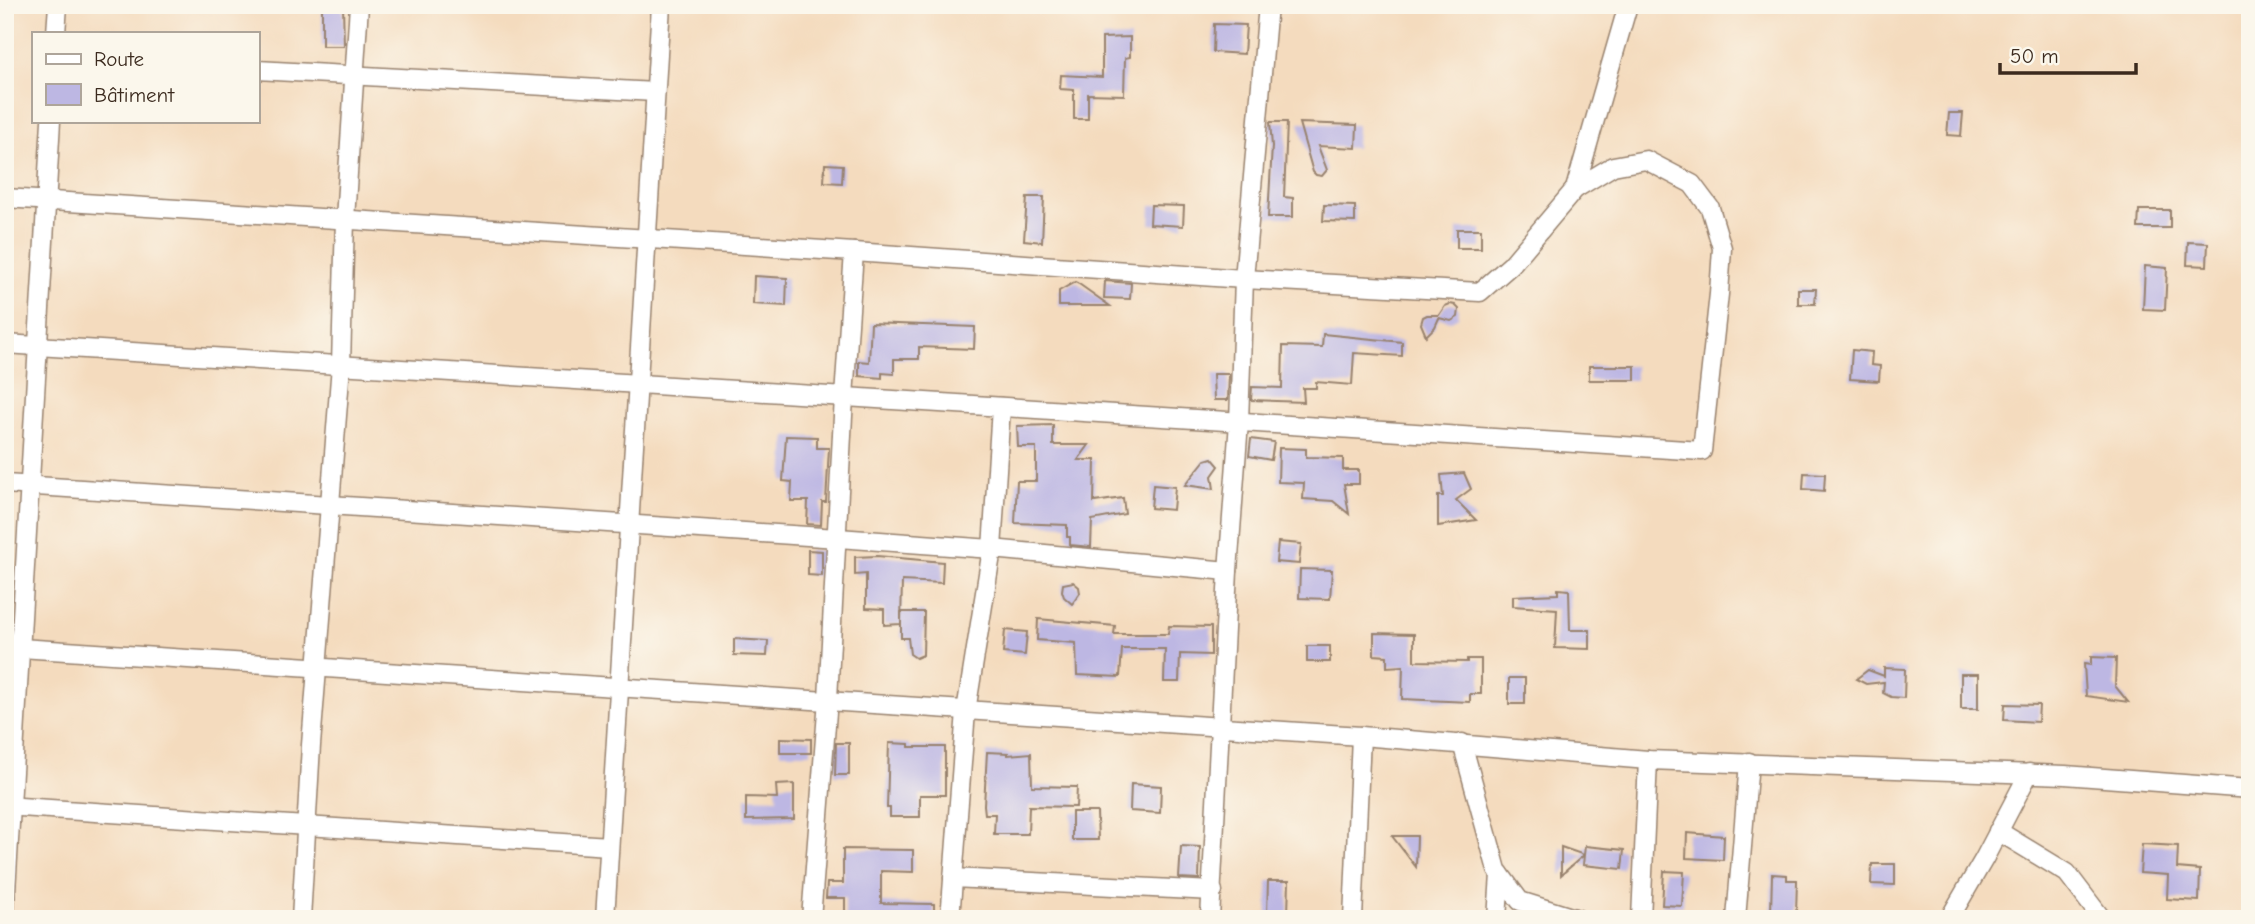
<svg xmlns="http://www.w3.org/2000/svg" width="2255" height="924" font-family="'Comic Neue',sans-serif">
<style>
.building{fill:#bdb7e3}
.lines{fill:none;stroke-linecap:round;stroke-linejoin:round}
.minor-casing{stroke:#98826e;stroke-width:21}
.minor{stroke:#fff;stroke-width:18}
</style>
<rect width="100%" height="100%" fill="#fbf7ec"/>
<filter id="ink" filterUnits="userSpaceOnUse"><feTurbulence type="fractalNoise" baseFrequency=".0143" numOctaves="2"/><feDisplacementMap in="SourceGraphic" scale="14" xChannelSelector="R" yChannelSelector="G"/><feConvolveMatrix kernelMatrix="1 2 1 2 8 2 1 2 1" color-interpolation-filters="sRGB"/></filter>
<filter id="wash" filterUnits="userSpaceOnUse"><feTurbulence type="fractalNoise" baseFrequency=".00686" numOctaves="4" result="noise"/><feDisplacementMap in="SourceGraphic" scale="28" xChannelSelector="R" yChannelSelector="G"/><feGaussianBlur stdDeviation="1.57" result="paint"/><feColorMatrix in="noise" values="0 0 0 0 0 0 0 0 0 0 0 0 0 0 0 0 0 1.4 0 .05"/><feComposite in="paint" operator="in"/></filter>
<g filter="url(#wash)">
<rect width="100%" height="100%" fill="#f4dbbe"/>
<g id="blocks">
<g class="building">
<polygon points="322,5 343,5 344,46 322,46"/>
<polygon points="1214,24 1246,25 1244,54 1213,52"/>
<polygon points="1130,37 1130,57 1125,58 1124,95 1088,94 1088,119 1074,119 1074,90 1060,89 1061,75 1102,77 1102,38"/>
<polygon points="1949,113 1963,113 1961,136 1947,135"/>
<polygon points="1270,122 1287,122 1284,197 1293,198 1293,217 1268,217 1272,146"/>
<polygon points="1299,123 1357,125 1356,148 1318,146 1327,170 1322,176 1316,175 1313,172"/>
<polygon points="825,164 843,165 842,183 824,182"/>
<polygon points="1027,197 1044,197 1042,242 1024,240"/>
<polygon points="1151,205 1184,206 1183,226 1150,224"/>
<polygon points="1324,205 1355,206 1355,222 1323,221"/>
<polygon points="2139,210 2170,210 2170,228 2138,228"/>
<rect x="1457" y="229" width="24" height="19"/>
<polygon points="2188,242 2208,243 2207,266 2187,265"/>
<polygon points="2145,266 2167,268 2165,310 2143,309"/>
<polygon points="754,276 787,278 786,306 753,304"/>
<polygon points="1105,281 1131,283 1130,299 1104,298"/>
<polygon points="1075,282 1079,284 1110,306 1059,306 1059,291"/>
<polygon points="1798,289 1816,289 1815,304 1798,304"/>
<polygon points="1450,304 1455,305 1459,309 1458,317 1451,321 1439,318 1435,327 1426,336 1421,324 1423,317 1427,315 1439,315 1445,306"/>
<polygon points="871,323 975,327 974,349 919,347 919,359 894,359 894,374 882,373 882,378 859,376 859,361 869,362"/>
<polygon points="1323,334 1402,342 1402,356 1354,353 1352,385 1316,382 1316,388 1303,388 1304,402 1251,400 1252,387 1282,388 1283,346 1322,347"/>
<polygon points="1852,350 1872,352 1871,365 1880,366 1879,381 1850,379"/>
<rect x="1589" y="366" width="46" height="14"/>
<polygon points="1213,374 1229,374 1228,400 1214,400"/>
<polygon points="1053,425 1053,445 1089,445 1078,460 1095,460 1094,502 1123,498 1125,514 1092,520 1091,547 1070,545 1070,537 1067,537 1067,525 1015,523 1017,481 1036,481 1036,447 1018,447 1017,426"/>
<polygon points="786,436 817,437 817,448 829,448 826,502 822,502 821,525 807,524 808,501 791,501 792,482 783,481"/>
<polygon points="1251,439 1274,442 1271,460 1249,456"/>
<polygon points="1279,448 1306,449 1306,457 1343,458 1343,470 1359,470 1359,484 1344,484 1349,514 1333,501 1303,499 1304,483 1278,482"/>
<polygon points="1212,458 1219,466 1212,476 1214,489 1185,485 1205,460"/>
<polygon points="1464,473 1471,489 1456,500 1476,520 1438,526 1438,496 1443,496 1441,475"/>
<polygon points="1804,473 1825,474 1824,491 1803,489"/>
<polygon points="1153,485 1175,487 1173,510 1151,508"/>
<polygon points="1278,542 1301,544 1299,564 1276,562"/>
<polygon points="808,550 822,551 822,576 808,575"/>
<polygon points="877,556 943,562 942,583 902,581 901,624 884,625 884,609 866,608 866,574 855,575 855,557"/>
<polygon points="1300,569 1332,570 1330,599 1299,598"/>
<polygon points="1073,582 1079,587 1080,593 1072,604 1064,597 1062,591 1063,584"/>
<polygon points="1558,589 1569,590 1570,630 1590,630 1590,649 1555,648 1557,609 1513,606 1513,596 1558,594"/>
<polygon points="901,612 924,612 923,655 916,658 910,654 908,638 901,638"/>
<polygon points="1038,619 1115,626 1114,634 1168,634 1169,626 1211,627 1211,655 1180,654 1179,682 1164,682 1165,649 1122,649 1120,677 1077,675 1076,643 1037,640"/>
<polygon points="1005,630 1027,632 1025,655 1003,653"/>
<polygon points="1374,633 1414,634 1414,661 1467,662 1467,659 1481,659 1481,694 1470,694 1470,702 1402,699 1403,666 1387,667 1387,656 1374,655"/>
<polygon points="734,639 768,641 767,656 734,655"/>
<rect x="1307" y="646" width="23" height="16"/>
<polygon points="2091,657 2116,658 2115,686 2128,702 2086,696 2084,664 2091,665"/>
<polygon points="1884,668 1905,669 1904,698 1891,697 1883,693 1884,682 1866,684 1856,679 1868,670 1884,676"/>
<rect x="1961" y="674" width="17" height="35"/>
<rect x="1509" y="678" width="16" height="26"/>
<polygon points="2005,704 2039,705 2038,722 2004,720"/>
<polygon points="780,738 811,739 811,753 780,753"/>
<polygon points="836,743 849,743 849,775 835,775"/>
<polygon points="889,743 909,744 909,747 945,747 945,795 920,795 920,817 890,817 890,808 887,808"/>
<polygon points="987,752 1008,753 1008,755 1031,753 1032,786 1077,787 1076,807 1029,806 1028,834 994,834 995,814 985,814 984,805"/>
<polygon points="794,784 794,819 746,820 746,797 777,798 776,785"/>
<polygon points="1131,784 1161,786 1160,813 1130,811"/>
<polygon points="1072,812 1097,812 1098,840 1072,840"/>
<polygon points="1687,833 1724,836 1723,860 1686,858"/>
<polygon points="1392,836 1417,836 1416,867"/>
<polygon points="2142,844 2178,846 2177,868 2200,870 2199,901 2167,899 2168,875 2140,873"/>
<polygon points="1181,846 1200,847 1199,879 1179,878"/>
<polygon points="1585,846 1624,850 1622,869 1583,865 1584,855 1561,875 1561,847 1584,855"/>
<polygon points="843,849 913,850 913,872 881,871 881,903 934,904 934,919 845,919 845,898 826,898 827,883 843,883"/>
<polygon points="1872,864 1895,864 1895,885 1871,884"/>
<polygon points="1664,871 1684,872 1682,906 1662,905"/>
<polygon points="1772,874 1787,875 1787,880 1797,880 1796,914 1771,913"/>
<polygon points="1268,881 1289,881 1288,914 1267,914"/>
</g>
</g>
</g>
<g filter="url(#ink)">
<use href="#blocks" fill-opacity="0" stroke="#98826e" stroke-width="2"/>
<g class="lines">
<defs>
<g id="minor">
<polyline points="56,33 58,5"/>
<polyline points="257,70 655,92"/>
<polyline points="1575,189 1628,5"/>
<polyline points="5,198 854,252 1244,279 1480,292 1511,265 1575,189 1613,166 1646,160 1692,184 1710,208 1722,248 1719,294 1702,451 5,344"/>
<polyline points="5,484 838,538 992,549 1228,571"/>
<polyline points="5,647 1361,736 1648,760 2065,775 2250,789"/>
<polyline points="1462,743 1497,870 1520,901 1578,919"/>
<polyline points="5,806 609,846"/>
<polyline points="1998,831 2067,873 2102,919"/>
<polyline points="953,878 1213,891"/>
<polyline points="5,909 51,121"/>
<polyline points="301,919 311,745 341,365 345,219 359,5"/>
<polyline points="605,919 661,5"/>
<polyline points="811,919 828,699 844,397 854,252"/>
<polyline points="950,919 966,711 992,549 1001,407"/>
<polyline points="1210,919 1228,571 1239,422 1244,279 1268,5"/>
<polyline points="1353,919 1361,736"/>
<polyline points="1497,919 1500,874"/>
<polyline points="1641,919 1648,760"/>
<polyline points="1736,919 1749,762"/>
<polyline points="1949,919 1984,859 2029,773"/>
</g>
</defs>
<use href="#minor" class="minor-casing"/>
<use href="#minor" class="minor"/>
</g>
</g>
<rect width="2255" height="924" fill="none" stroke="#fbf7ec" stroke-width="28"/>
<rect x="32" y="32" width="228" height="91" fill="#fbf7ec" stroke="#aea59a" stroke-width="2"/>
<rect x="46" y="54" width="35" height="10" fill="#ffffff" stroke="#aea59a" stroke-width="2"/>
<text x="94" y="66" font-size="21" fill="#3b2a1e">Route</text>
<rect x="46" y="84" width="35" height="21" fill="#bdb7e3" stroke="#aea59a" stroke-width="2"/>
<text x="94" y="102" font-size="21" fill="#3b2a1e">Bâtiment</text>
<path d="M2000 63v10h136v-10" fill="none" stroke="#3b2a1e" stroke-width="3.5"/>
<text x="2010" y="63" font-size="21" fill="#3b2a1e" stroke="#fbf7ec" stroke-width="5" paint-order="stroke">50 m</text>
</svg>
